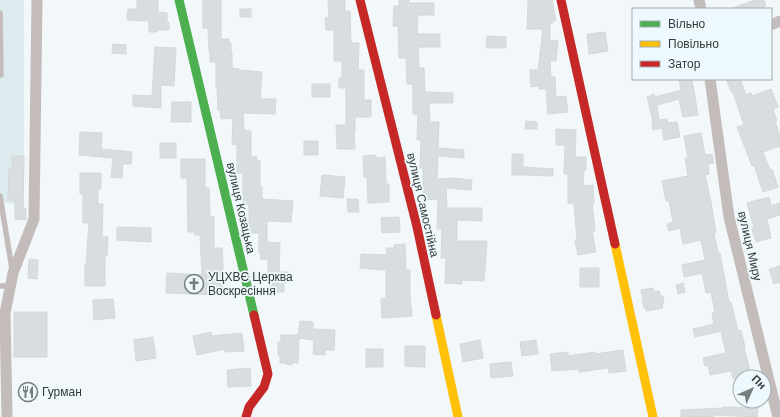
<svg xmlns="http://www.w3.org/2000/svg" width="780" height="417" font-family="'DM Sans',sans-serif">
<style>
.built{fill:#ddebef}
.building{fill:#d8dddf;stroke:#d3d8d9}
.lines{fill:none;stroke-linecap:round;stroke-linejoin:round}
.lane{stroke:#c4bcbb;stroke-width:5.5}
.street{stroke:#c4bcbb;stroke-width:11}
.fast{stroke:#4caf50;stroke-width:9}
.slow{stroke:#ffc107;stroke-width:9}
.jam{stroke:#c62828;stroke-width:9}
.labels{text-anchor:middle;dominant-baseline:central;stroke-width:3.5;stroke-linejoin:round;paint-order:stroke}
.street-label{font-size:12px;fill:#35393b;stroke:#eef9fd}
.poi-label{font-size:12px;fill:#35393b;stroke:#eef9fd;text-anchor:start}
</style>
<rect width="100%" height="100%" fill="#f2f8fa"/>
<polygon class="built" points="0,0 24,0 24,204 0,203"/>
<g class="building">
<polygon points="137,0 158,0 158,12 167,13 167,22 169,22 169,30 157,30 157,32 149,32 149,21 127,20 128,9 137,9"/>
<polygon points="203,0 221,0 221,39 229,39 229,43 231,43 231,52 232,53 232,68 239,69 239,70 262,72 260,99 276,99 275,114 243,113 244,130 251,131 251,157 257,157 257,161 260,161 260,187 262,187 262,199 293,201 291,222 267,221 267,242 280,243 279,272 289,272 289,282 284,282 284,292 268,292 268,259 260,259 261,253 259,253 259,233 249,233 249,205 243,205 243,173 237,173 237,145 232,144 233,118 221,119 220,110 218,110 217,88 216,88 216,62 210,62 210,51 209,51 208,28 203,28"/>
<polygon points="328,0 345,0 345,11 350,11 351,43 359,43 358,70 364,70 364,100 371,100 371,117 355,117 355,132 354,132 355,149 337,149 336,125 346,125 346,88 339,88 339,78 342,78 342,61 334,61 334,30 326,30 325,18 329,18"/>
<polygon points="399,0 409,0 409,3 434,3 434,15 418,15 417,34 440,34 440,47 418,47 419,68 424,68 425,92 453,93 453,103 429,103 430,122 439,122 438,148 464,150 464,158 438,156 437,179 455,178 472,180 471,190 446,188 447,208 482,208 482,221 457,220 457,241 487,241 484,281 462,280 462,284 445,283 446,258 441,258 442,229 437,229 438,199 423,200 423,168 420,168 421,140 417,140 418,114 413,114 413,84 407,84 406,58 399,58 398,26 393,26 394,6 399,6"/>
<polygon points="528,0 552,0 556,21 553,20 553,23 550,23 550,40 558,41 556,61 550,61 551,77 555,77 556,97 566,96 568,112 548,114 546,89 539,89 539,86 531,87 530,70 538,70 543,29 527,29"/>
<polygon points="755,0 764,0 766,6 759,9 733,9 733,8"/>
<rect x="240" y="9" width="11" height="8"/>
<polygon points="605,32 608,51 589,54 587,34"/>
<polygon points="487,36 506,37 506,48 486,48"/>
<polygon points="113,44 126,45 126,54 112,53"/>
<polygon points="155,47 176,48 174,86 161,85 161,108 133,106 133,95 152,96"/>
<polygon points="679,79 692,79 698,115 683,117 679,99 657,105 659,120 667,119 668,123 677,122 680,137 664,140 662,128 653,130 652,122 653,121 647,97 654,94 655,97 681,90"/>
<polygon points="726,79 740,79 746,95 751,93 752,96 771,89 778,107 773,109 777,121 775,121 780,136 780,146 763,152 770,170 772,169 778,187 763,192 754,165 752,166 737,127 744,125 733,92 732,93"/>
<rect x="312" y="84" width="18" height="13"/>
<polygon points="172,102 191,102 191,122 171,122"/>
<polygon points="526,121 537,122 537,129 525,129"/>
<polygon points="556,129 576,130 575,157 586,157 586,170 584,170 583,186 593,185 593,189 594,203 592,203 595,231 592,231 596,252 578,255 575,241 577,241 574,203 568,203 568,174 564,174 565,145 556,145"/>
<polygon points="80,132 102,133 101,149 132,152 131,164 123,164 122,178 111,177 113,158 79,155"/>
<polygon points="701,133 705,155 712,154 714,163 708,164 709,174 705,175 711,202 716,232 714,233 718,253 720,253 729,302 731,302 738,331 741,330 745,347 744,347 751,375 733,379 731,371 710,375 708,365 705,366 703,358 726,353 721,331 695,337 693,329 714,324 712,313 715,312 711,292 706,293 702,273 684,277 682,265 705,260 701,240 683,244 680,228 669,231 667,224 673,222 669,201 666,201 662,181 688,176 685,158 688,158 684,136"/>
<rect x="304" y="141" width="14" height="14"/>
<rect x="160" y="143" width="16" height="15"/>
<polygon points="512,154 523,154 523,167 553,169 553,176 523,175 512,175"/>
<polygon points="376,155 376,158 385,157 386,184 389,184 389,202 368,203 367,177 364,177 363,156"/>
<polygon points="12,156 24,156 23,204 24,209 26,209 26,220 15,219 15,200 8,200 9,169 12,169"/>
<polygon points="181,159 205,159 205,188 209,188 210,217 214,217 214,248 222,248 223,263 222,295 166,293 167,273 202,275 200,235 195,235 195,232 188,232 187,178 181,178"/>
<polygon points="80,173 101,173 101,189 98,189 98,204 103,204 102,237 108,237 107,256 105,256 105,286 85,286 85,264 86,264 89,223 83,223 83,194 80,194"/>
<polygon points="322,175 345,177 343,198 320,196"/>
<polygon points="769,197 771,206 780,203 780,215 767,219 771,238 756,242 752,229 754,228 747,203"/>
<polygon points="347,199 358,199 359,212 348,212"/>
<polygon points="399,217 400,232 382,233 381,218"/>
<polygon points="117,227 151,228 151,242 117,240"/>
<polygon points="405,244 406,270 410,270 410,297 412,316 382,318 381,299 386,298 386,270 360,268 361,254 387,255 386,248 394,248 394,245"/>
<polygon points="29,259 38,260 37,279 28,278"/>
<polygon points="780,266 780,282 774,284 769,269"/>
<rect x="580" y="268" width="19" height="19"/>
<polygon points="683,283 685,292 678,294 676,285"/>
<polygon points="653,288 654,292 659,291 660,296 663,296 664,303 662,304 663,308 646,311 645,307 644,308 642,300 643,299 641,290"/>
<polygon points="113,299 115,318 94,320 93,300"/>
<rect x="14" y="312" width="33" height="45"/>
<polygon points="300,321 313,322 313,329 335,330 334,350 325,350 325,355 313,354 314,340 299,338 298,363 292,363 292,365 285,364 285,363 280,363 280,355 278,355 278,342 281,342 281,335 298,335"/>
<polygon points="211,332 212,336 242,333 244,351 225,352 225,349 197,355 193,336"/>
<polygon points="153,337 156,358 136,361 134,340"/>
<polygon points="480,340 483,358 463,362 460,344"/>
<polygon points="536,340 538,354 522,356 520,342"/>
<polygon points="405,346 425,346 425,367 405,366"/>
<rect x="366" y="349" width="17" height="18"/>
<polygon points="623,350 626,371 609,373 608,368 579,372 578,369 552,371 550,354 568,352 568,356 595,352 595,354"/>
<polygon points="511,362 513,376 491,378 490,364"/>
<polygon points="250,368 251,386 228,387 227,370"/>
<polygon points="723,407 758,408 757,417 713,415 713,417 681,417 681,410 723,408"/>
</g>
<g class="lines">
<g class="lane">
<polyline points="0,13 1,75 0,75"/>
<polyline points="0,196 12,269"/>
<polyline points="0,286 11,286"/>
</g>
<g class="street">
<polyline points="699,0 701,9"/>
<polyline points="771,25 780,21"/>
<polyline points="710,79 729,217 778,417"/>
<polyline points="7,417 5,313 13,273 34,219 37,0"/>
</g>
<polyline class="fast" points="179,0 254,315"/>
<g class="slow">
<polyline points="615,244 653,417"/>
<polyline points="436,315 458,417"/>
</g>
<g class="jam">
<polyline points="360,0 417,227 436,315"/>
<polyline points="561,0 615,244"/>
<polyline points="246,417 249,407 264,387 268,374 254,315"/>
</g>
</g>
<defs>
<symbol id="church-ring" viewBox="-11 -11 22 22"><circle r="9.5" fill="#eef9fd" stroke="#777c7e" stroke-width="1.5"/><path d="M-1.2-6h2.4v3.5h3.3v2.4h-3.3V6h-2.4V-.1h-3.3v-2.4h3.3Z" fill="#777c7e"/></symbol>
<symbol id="restaurant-ring" viewBox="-11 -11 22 22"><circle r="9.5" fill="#eef9fd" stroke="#777c7e" stroke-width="1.5"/><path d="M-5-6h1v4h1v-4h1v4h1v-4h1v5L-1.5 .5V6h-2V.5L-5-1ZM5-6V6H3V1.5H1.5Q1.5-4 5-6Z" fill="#777c7e"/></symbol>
</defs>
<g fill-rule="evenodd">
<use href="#church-ring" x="183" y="273" width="22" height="22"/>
<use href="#restaurant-ring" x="17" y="381" width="22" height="22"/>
</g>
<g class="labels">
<g class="street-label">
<text transform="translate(423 205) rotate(77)">вулиця Самостійна</text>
<text transform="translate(241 208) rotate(77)">вулиця Козацька</text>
<text transform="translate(750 246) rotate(77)">вулиця Миру</text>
</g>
<g class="poi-label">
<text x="208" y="277">УЦХВЄ Церква<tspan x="208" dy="14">Воскресіння</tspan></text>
<text x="42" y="392">Гурман</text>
</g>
</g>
<rect x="632" y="8" width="140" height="72" fill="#eef9fd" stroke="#a4acaf"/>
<rect x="640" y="21" width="20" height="6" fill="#4caf50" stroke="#a4acaf"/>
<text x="668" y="28" font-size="12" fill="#35393b">Вільно</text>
<rect x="640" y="41" width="20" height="6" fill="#ffc107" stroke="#a4acaf"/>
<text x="668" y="48" font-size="12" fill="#35393b">Повільно</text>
<rect x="640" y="61" width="20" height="6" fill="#c62828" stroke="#a4acaf"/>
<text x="668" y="68" font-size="12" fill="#35393b">Затор</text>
<g transform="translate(752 389) rotate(45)"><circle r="19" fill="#eef9fd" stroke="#a4acaf"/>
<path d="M0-3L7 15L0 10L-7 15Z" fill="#777c7e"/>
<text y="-6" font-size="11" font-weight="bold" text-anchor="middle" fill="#35393b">Пн</text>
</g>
</svg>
